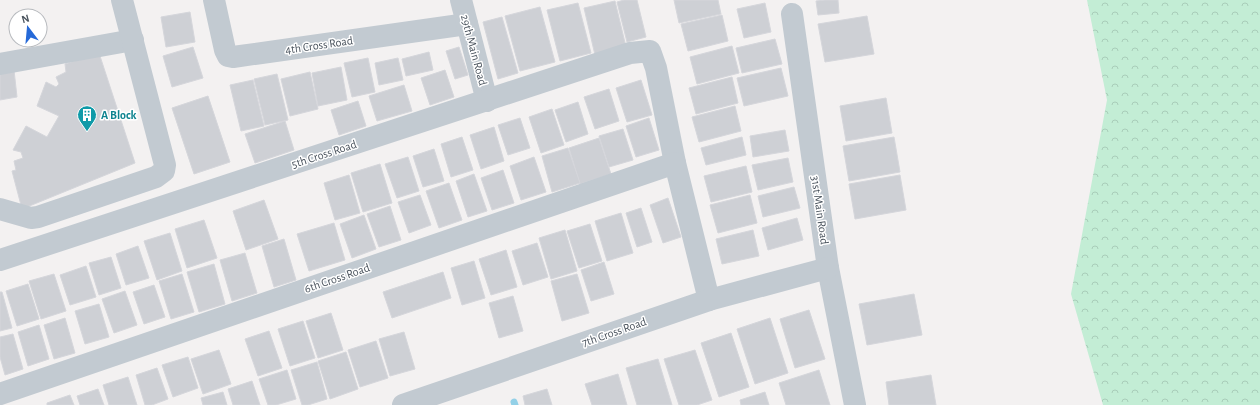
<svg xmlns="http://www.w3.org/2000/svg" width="1260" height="405" font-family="'Alegreya Sans',sans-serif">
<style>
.forest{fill:url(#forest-crowns)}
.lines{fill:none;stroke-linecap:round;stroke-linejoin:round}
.stream{stroke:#93d0e7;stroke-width:7}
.building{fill:#ced0d5;stroke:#d5d6db}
.minor{stroke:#c2cad1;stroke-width:22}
.labels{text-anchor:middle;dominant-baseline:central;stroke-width:3;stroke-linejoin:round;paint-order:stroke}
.street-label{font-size:12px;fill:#4a535d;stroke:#fff}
.culture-label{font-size:12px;font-weight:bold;fill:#0d838f;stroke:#fff;text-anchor:start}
</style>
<defs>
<pattern id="forest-crowns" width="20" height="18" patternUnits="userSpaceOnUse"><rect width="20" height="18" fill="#c3edd5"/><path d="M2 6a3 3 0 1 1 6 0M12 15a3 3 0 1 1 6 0" fill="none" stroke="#a9cdb9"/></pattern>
</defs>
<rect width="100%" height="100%" fill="#f3f1f1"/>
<polygon class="forest" points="1087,0 1260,0 1260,405 1103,405 1071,294 1107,100"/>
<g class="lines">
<polyline class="stream" points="514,402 515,405"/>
</g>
<g class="building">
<polygon points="624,0 637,0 646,37 627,42 617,2"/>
<polygon points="674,0 718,0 721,14 679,23"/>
<polygon points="825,0 838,0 839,13 818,15 816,1"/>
<polygon points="615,1 626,47 595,55 584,8"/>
<polygon points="578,3 591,53 560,61 547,10"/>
<polygon points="765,3 771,32 744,38 737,9"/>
<polygon points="540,7 555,62 520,71 505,16"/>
<polygon points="190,12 195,42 166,47 161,17"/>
<polygon points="722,15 728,41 688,51 681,24"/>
<polygon points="867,16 874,54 825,62 818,24"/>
<polygon points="502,17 518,73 498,79 483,22"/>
<polygon points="775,39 782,64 742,73 736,48"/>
<polygon points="732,46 739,73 697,84 690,57"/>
<polygon points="193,47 203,78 172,87 163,56"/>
<polygon points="459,47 468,75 455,79 446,51"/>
<polygon points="429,52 433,70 406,76 402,59"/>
<polygon points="99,53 135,163 22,209 12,171 16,170 14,161 23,158 21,152 13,150 26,126 47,137 59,116 37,106 46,82 56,87 59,84 56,77 66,72 65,64"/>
<polygon points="368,58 375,92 352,97 344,63"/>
<polygon points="398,58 403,80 379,85 375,63"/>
<polygon points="341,67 347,100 318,106 312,73"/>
<polygon points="781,68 788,96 744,106 737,78"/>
<polygon points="14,70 17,97 0,100 0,72"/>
<polygon points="445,70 454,97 430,105 421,78"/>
<polygon points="310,72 318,109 290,116 281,79"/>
<polygon points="277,74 288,120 265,125 254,79"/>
<polygon points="732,77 738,103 696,114 689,88"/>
<polygon points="253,80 264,126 241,131 230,85"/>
<polygon points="641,80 652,115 627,122 616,88"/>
<polygon points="404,85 412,111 377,121 369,96"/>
<polygon points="609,89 619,121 595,129 584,97"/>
<polygon points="208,96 230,162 194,174 172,108"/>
<polygon points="886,98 892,133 846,141 840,106"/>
<polygon points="358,101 366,126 339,135 331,110"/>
<polygon points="578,102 588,134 566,142 555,110"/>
<polygon points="735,106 741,131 699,142 692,117"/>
<polygon points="552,109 564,145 541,153 529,117"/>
<polygon points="520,118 530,148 508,155 498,125"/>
<polygon points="649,118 659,150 636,157 626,126"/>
<polygon points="285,121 294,150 255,163 245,134"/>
<polygon points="494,127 504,161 481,169 470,135"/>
<polygon points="623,129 633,160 609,167 599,136"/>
<polygon points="785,130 789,151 753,157 750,136"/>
<polygon points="462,137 473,170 451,177 441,144"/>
<polygon points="742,137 746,155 706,165 701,148"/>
<polygon points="894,137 900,172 849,181 843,146"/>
<polygon points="599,138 611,174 580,184 569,148"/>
<polygon points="568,148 580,183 552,192 542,156"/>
<polygon points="434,149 444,181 423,187 413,156"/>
<polygon points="408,157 419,191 397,198 385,164"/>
<polygon points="534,157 546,192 521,200 510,166"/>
<polygon points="788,158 793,182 758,190 752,165"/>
<polygon points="380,164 392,203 363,212 351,173"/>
<polygon points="746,166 752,192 711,202 704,176"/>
<polygon points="503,170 514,203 492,210 481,178"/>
<polygon points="474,174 487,211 468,217 456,181"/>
<polygon points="349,175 360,213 335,220 324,183"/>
<polygon points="900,175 906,210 855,219 849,184"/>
<polygon points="449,183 462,220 439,228 426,191"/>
<polygon points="794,187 800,208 763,217 758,196"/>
<polygon points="420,195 431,225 409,233 398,202"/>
<polygon points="750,195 757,223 718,233 710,205"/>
<polygon points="668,198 681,237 663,243 650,205"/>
<polygon points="264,200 278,239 246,250 233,211"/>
<polygon points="390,206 401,240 379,247 367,214"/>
<polygon points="641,208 652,242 637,247 626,213"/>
<polygon points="621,213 633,253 607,261 595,221"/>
<polygon points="364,215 376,249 352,258 340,224"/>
<polygon points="797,218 803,240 768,250 762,228"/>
<polygon points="204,220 217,258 187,268 175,229"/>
<polygon points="334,223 345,260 309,271 297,234"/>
<polygon points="590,224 602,261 579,268 567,231"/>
<polygon points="565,230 577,271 551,279 539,238"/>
<polygon points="753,230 759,256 722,264 716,239"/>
<polygon points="170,233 182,271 157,280 144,241"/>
<polygon points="284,239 296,280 274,287 262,246"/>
<polygon points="537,243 548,277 523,285 512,251"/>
<polygon points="138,246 149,278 126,285 116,254"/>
<polygon points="506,250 517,287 491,295 479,259"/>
<polygon points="245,253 257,293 232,301 220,260"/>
<polygon points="111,257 121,288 99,295 89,263"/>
<polygon points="474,261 485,298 462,305 451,268"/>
<polygon points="604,262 614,294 591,301 581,270"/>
<polygon points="214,264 225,304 199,312 187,272"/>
<polygon points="86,266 96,297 70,305 60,275"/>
<polygon points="443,272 451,298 392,318 383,292"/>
<polygon points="54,274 66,311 41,319 29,281"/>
<polygon points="182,274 194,312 171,319 159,281"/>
<polygon points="577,274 589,313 562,321 551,281"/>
<polygon points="28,284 39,319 17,326 6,291"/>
<polygon points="154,285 165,317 144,324 133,292"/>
<polygon points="125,291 137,325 114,333 102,299"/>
<polygon points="0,292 2,292 12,328 0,331"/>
<polygon points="914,294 922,335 867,345 859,304"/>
<polygon points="513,296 523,331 499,338 489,303"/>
<polygon points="99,304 109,337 85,344 75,311"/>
<polygon points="809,310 825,359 795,368 780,319"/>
<polygon points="331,313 343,350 318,358 306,321"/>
<polygon points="65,318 75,353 54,359 44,325"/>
<polygon points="770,318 788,373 755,384 737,329"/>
<polygon points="303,321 315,358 290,366 278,329"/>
<polygon points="39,325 49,359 28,366 18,332"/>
<polygon points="269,331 282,368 258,376 245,339"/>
<polygon points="404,332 415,369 390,376 379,339"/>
<polygon points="731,333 749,387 719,397 701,343"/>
<polygon points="13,334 23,369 5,375 0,357 0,337"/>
<polygon points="376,341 388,378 360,387 348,350"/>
<polygon points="219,350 231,384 203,394 191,359"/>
<polygon points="695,350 712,400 697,405 679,405 664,359"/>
<polygon points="346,352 358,389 330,399 318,361"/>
<polygon points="188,357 198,388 173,397 162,365"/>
<polygon points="658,359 672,405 637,405 626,368"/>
<polygon points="317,362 327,399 308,405 302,405 291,370"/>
<polygon points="157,368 168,399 152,405 145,405 136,375"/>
<polygon points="287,370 296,399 276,405 268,405 259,379"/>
<polygon points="819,370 830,405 786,405 779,383"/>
<polygon points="618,374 627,405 592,405 585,384"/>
<polygon points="931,375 936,405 889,405 886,382"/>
<polygon points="128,377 137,405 109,405 103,385"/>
<polygon points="252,381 260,405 233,405 228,389"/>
<polygon points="98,389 104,405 80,405 77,396"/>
<polygon points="547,389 552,405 525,405 523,396"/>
<polygon points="223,392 227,405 203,405 201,398"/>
<polygon points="765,392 769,405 741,405 740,400"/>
<polygon points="70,395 74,405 47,405 47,403"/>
</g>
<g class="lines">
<g class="minor">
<polyline points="214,0 225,50 228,56 233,57 467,24"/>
<polyline points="461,0 487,101"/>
<polyline points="792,14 828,268 855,405"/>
<polyline points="0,64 133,40"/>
<polyline points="0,209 31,218 38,217 156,177 164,171 165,165 122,0"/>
<polyline points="0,260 630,53 650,51 656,68 675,163 709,300"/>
<polyline points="0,394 675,163"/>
<polyline points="403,405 709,300 828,268"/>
</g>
</g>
<defs>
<symbol id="building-pin" viewBox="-11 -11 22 30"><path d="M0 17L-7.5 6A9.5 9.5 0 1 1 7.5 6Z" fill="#0f9aa8" stroke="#fff"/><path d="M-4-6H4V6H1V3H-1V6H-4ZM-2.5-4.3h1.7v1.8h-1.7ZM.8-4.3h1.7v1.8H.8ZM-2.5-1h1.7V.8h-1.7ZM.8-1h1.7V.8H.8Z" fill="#fff"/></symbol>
</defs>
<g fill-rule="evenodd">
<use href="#building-pin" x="76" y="104" width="22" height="30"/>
</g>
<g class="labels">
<g class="street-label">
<text transform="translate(319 45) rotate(-8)">4th Cross Road</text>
<text transform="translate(474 50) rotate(75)">29th Main Road</text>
<text transform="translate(324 154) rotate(-18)">5th Cross Road</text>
<text transform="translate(820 210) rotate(82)">31st Main Road</text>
<text transform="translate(337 278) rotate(-19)">6th Cross Road</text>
<text transform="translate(614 332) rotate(-19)">7th Cross Road</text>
</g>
<g class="culture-label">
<text x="101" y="115">A Block</text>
</g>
</g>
<g transform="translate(28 28) rotate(344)"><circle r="19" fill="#ffffff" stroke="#b7babe"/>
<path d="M0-3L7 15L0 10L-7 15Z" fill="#2569d8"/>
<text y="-6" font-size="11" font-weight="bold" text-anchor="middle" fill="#4a535d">N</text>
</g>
</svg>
